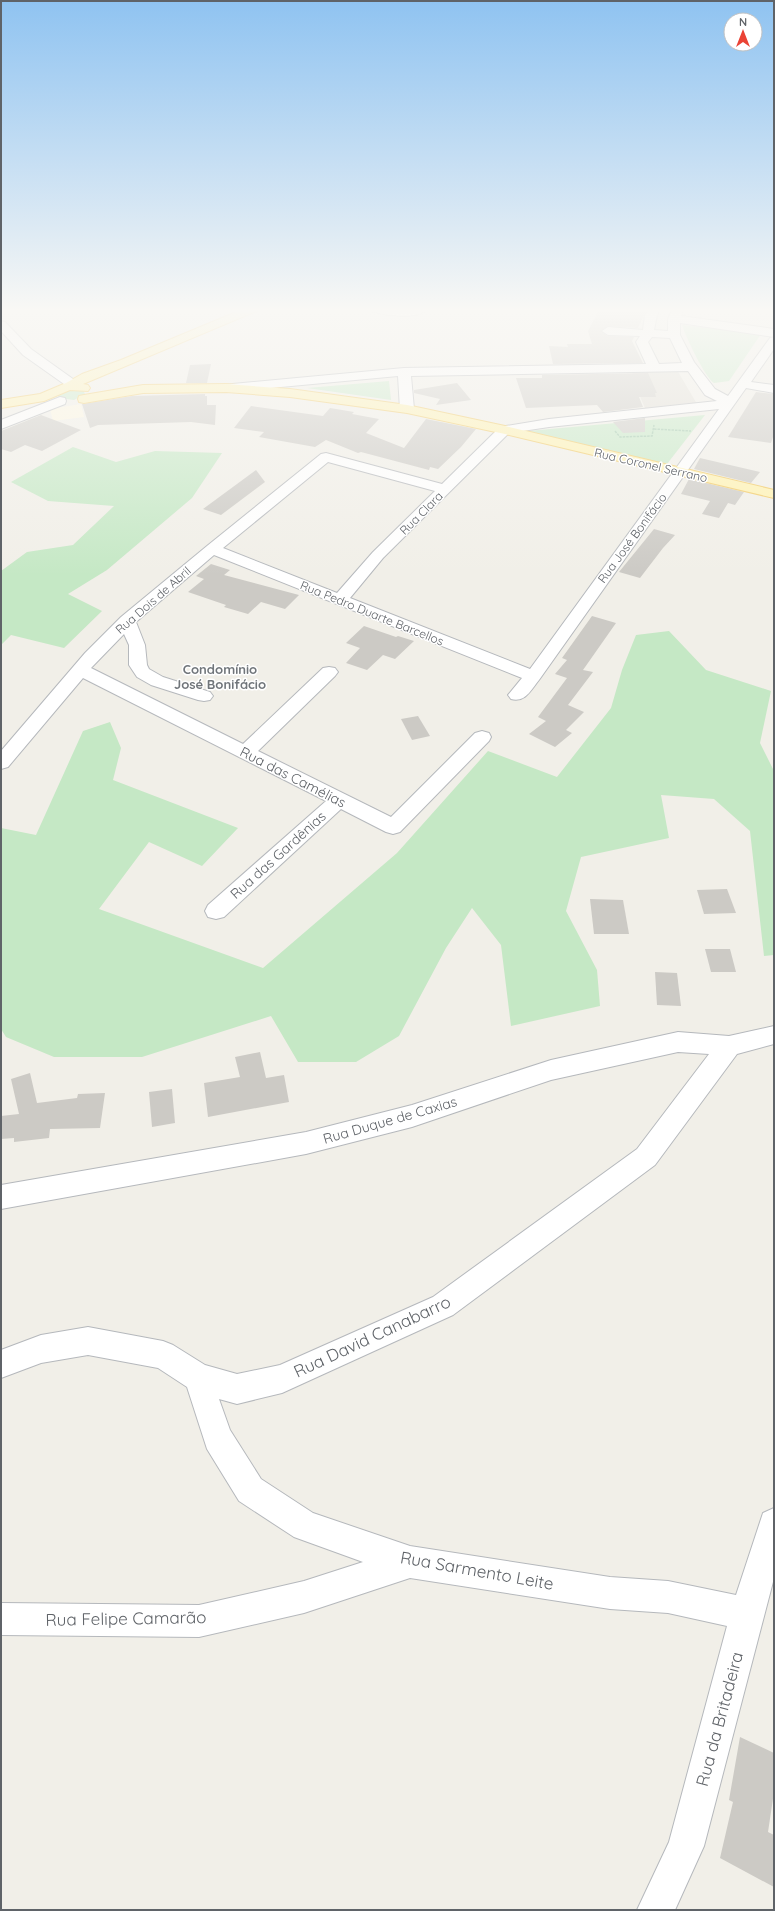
<svg xmlns="http://www.w3.org/2000/svg" width="775" height="1911" font-family="Quicksand,sans-serif">
<style>
.commercial{fill:#fef7e0}
.education{fill:#e1ded6}
.green{fill:#c5e8c5}
.building{fill:#cccac5}
.lines{fill:none;stroke-linecap:round;stroke-linejoin:round}
.minor-casing{stroke:#b5b8bc;stroke-width:2}
.major-casing{stroke:#f2c960;stroke-width:2}
.path{stroke:#9cc7a9;stroke-width:1.5;stroke-dasharray:2.5 1;stroke-linecap:butt}
.minor{fill:#fff;fill-rule:evenodd}
.major{fill:#fff2af;fill-rule:evenodd}
.labels{text-anchor:middle;dominant-baseline:central;stroke-width:3;stroke-linejoin:round;paint-order:stroke}
.far-street-label{font-size:12px;fill:#5f6368;stroke:#fff}
.far-quarter-label{font-size:13px;font-weight:bold;fill:#70757a;stroke:#fff}
.street-label{font-size:14px;fill:#5f6368;stroke:#fff}
.near-street-label{font-size:17px;fill:#5f6368;stroke:#fff}
</style>
<rect width="100%" height="100%" fill="#f1efe8"/>
<polygon class="commercial" points="81,404 84,417 53,421 50,409"/>
<polygon class="education" points="631,370 677,370 697,404 645,408 635,385 638,384"/>
<g class="green">
<path d="M682 325 761 334 729 381 714 383C705 378 686 337 682 325Z"/>
<polygon points="389,381 391,400 307,388"/>
<polygon points="66,389 83,390 85,394 74,400 59,398 57,394"/>
<polygon points="705,415 667,464 528,431"/>
<polygon points="73,447 116,462 155,451 222,453 192,498 107,570 68,594 102,611 64,648 11,635 1,645 1,571 27,552 73,545 114,506 48,501 11,482"/>
<polygon points="669,631 706,670 771,691 760,743 774,771 774,955 764,956 750,831 714,799 661,795 669,838 581,857 566,911 597,970 600,1006 511,1026 501,945 472,908 446,948 399,1036 356,1062 298,1062 271,1016 142,1057 54,1057 6,1037 1,1029 1,828 36,835 83,731 110,722 121,748 113,780 238,828 202,866 149,842 99,909 263,968 397,853 488,751 557,777 611,708 622,670 636,635"/>
</g>
<g class="building">
<polygon points="600,308 647,308 638,328 608,326 601,331 608,336 634,337 632,341 643,363 553,364 549,346 568,347 567,344 592,344 588,331"/>
<polygon points="211,364 207,383 186,383 190,365"/>
<polygon points="648,373 657,393 655,393 656,397 639,397 643,407 603,412 597,405 526,408 516,378 542,378 542,375"/>
<polygon points="457,383 471,400 436,405 440,399 414,393 414,390"/>
<polygon points="756,392 774,394 774,434 771,443 728,437"/>
<polygon points="205,394 205,396 207,396 207,405 216,405 215,425 191,422 98,425 90,428 82,404 132,396"/>
<polygon points="251,406 323,416 330,408 354,412 352,414 379,419 366,433 404,448 426,419 476,429 461,447 438,469 430,467 429,470 361,452 358,453 326,440 315,447 259,437 264,432 234,428"/>
<polygon points="41,415 81,430 42,451 25,445 11,452 1,449 1,431"/>
<polygon points="645,418 645,432 623,433 613,422"/>
<polygon points="700,458 760,472 751,483 694,469"/>
<polygon points="256,470 265,482 221,515 203,509"/>
<polygon points="689,479 744,492 735,505 728,503 719,518 702,514 710,501 681,494"/>
<polygon points="654,529 675,535 663,548 640,578 619,572"/>
<polygon points="211,564 230,570 224,575 299,595 285,609 261,602 248,614 224,607 226,605 188,592 204,579 196,576"/>
<polygon points="592,616 616,623 583,670 593,672 568,705 584,712 566,730 572,733 555,747 529,734 546,721 538,717 567,678 555,674 567,660 562,658"/>
<polygon points="364,626 396,637 398,636 414,641 395,659 383,655 367,670 346,663 360,648 346,643"/>
<polygon points="418,716 430,736 412,740 401,719"/>
<polygon points="727,889 736,913 704,914 697,890"/>
<polygon points="590,899 623,900 629,934 594,934"/>
<polygon points="705,949 730,949 736,972 711,972"/>
<polygon points="655,972 677,973 681,1006 657,1005"/>
<polygon points="260,1052 266,1078 284,1075 289,1102 208,1117 204,1083 240,1077 235,1057"/>
<polygon points="30,1073 37,1103 77,1098 78,1094 105,1093 100,1128 50,1129 49,1138 14,1142 14,1138 1,1139 1,1116 19,1114 11,1079"/>
<polygon points="172,1089 175,1123 152,1127 149,1092"/>
<polygon points="740,1737 774,1753 774,1792 768,1832 774,1835 774,1887 720,1858 733,1802 729,1800"/>
</g>
<g class="lines">
<defs>
<g id="minor">
<polygon points="225,308 246,308 252,311 246,314 227,310"/>
<path d="M364 308H428C417 322 381 314 366 310Z"/>
<path d="M650 308H661L657 315 654 330 668 331V319L673 308H683L681 316 774 329V337L680 323V335L694 362 715 389 728 396 770 338 774 337V349L751 382 774 385V393L746 388 539 680C531 690 525 703 511 699L508 695 522 678 214 555 136 622 145 645 147 665 149 669 163 677 210 692 213 696 210 700 204 701 198 700 151 685 137 677 129 665V645L124 634 91 668 243 744 323 668 329 667 335 668 338 672 335 676 258 751 391 817 475 733 482 731 489 733 491 737 489 741 400 832 393 834 386 832 341 809 224 917 216 919 208 917 205 911 208 905 326 801 83 678 8 767 1 769V751L85 653 121 617 207 546 321 454 326 453 442 484 500 427 549 419 717 401 705 395 688 371 411 376 414 409 412 412H402L400 409 398 376 226 392 222 391 220 388 222 385 404 368 646 364 636 342 640 336 608 335 602 331 608 327 643 330 645 315ZM652 337 670 338 682 363 659 364 648 342ZM719 409 530 669 350 598 383 558 509 433 549 427ZM328 462 435 491 373 552 337 593 223 548Z"/>
<polygon points="1,321 5,322 31,349 73,379 77,386 75,389 67,389 64,384 23,355 1,331"/>
<polygon points="60,397 65,398 66,401 65,404 1,429 1,420"/>
<polygon points="774,1026 774,1044 737,1054 655,1165 453,1315 282,1393 237,1404 219,1399 230,1430 261,1479 313,1513 410,1546 610,1577 668,1581 736,1595 763,1513 774,1508 774,1578 704,1846 675,1910 637,1910 669,1842 727,1626 668,1613 610,1609 410,1578 304,1613 199,1637 1,1635 1,1603 199,1605 304,1581 363,1562 294,1537 239,1501 207,1449 187,1387 158,1368 88,1355 41,1363 1,1378 1,1350 41,1335 88,1327 163,1341 173,1345 205,1365 237,1374 280,1365 433,1297 637,1149 709,1054 678,1052 551,1080 412,1127 306,1154 1,1209 1,1185 306,1132 412,1105 551,1060 678,1032 729,1036"/>
</g>
<g id="major">
<polygon points="246,308 261,308 259,310 83,384 88,385 90,388 88,391 70,390 44,401 1,408 1,400 40,394 66,383 82,374 121,360"/>
<polygon points="226,384 290,389 407,405 505,426 774,490 774,498 505,434 407,413 290,397 226,392 143,393 84,403 79,402 78,399 79,396 84,395 143,385"/>
</g>
</defs>
<use href="#minor" class="minor-casing"/>
<use href="#major" class="major-casing"/>
<g class="path">
<polyline points="654,429 691,431"/>
<polyline points="615,431 620,437 652,436 654,425"/>
</g>
<use href="#minor" class="minor"/>
<use href="#major" class="major"/>
</g>
<linearGradient id="sky" x2="0" y2="1"><stop stop-color="#8fc3f1"/><stop offset="0.54" stop-color="#f9f8f5"/><stop offset="1" stop-color="#f9f8f5" stop-opacity="0"/></linearGradient>
<rect width="775" height="575" fill="url(#sky)"/>
<g class="labels">
<g class="far-street-label">
<text transform="translate(651 465) rotate(13)">Rua Coronel Serrano</text>
<text transform="translate(421 513) rotate(-45)">Rua Clara</text>
<text transform="translate(632 538) rotate(-54)">Rua José Bonifácio</text>
<text transform="translate(153 600) rotate(-41)">Rua Dois de Abril</text>
<text transform="translate(372 613) rotate(22)">Rua Pedro Duarte Barcellos</text>
</g>
<g class="far-quarter-label">
<text x="220" y="669">Condomínio<tspan x="220" dy="15">José Bonifácio</tspan></text>
</g>
<g class="street-label">
<text transform="translate(293 777) rotate(27)">Rua das Camélias</text>
<text transform="translate(278 855) rotate(-42)">Rua das Gardênias</text>
<text transform="translate(390 1120) rotate(-16)">Rua Duque de Caxias</text>
</g>
<g class="near-street-label">
<text transform="translate(372 1336) rotate(-25)">Rua David Canabarro</text>
<text transform="translate(477 1570) rotate(10)">Rua Sarmento Leite</text>
<text transform="translate(126 1618) rotate(-1)">Rua Felipe Camarão</text>
<text transform="translate(719 1719) rotate(-75)">Rua da Britadeira</text>
</g>
</g>
<rect width="775" height="1911" fill="none" stroke="#5f6368" stroke-width="4"/>
<g transform="translate(743 32)"><circle r="19" fill="#ffffff" stroke="#bfc1c3"/>
<path d="M0-3L7 15L0 10L-7 15Z" fill="#ea4335"/>
<text y="-6" font-size="11" font-weight="bold" text-anchor="middle" fill="#5f6368">N</text>
</g>
</svg>
